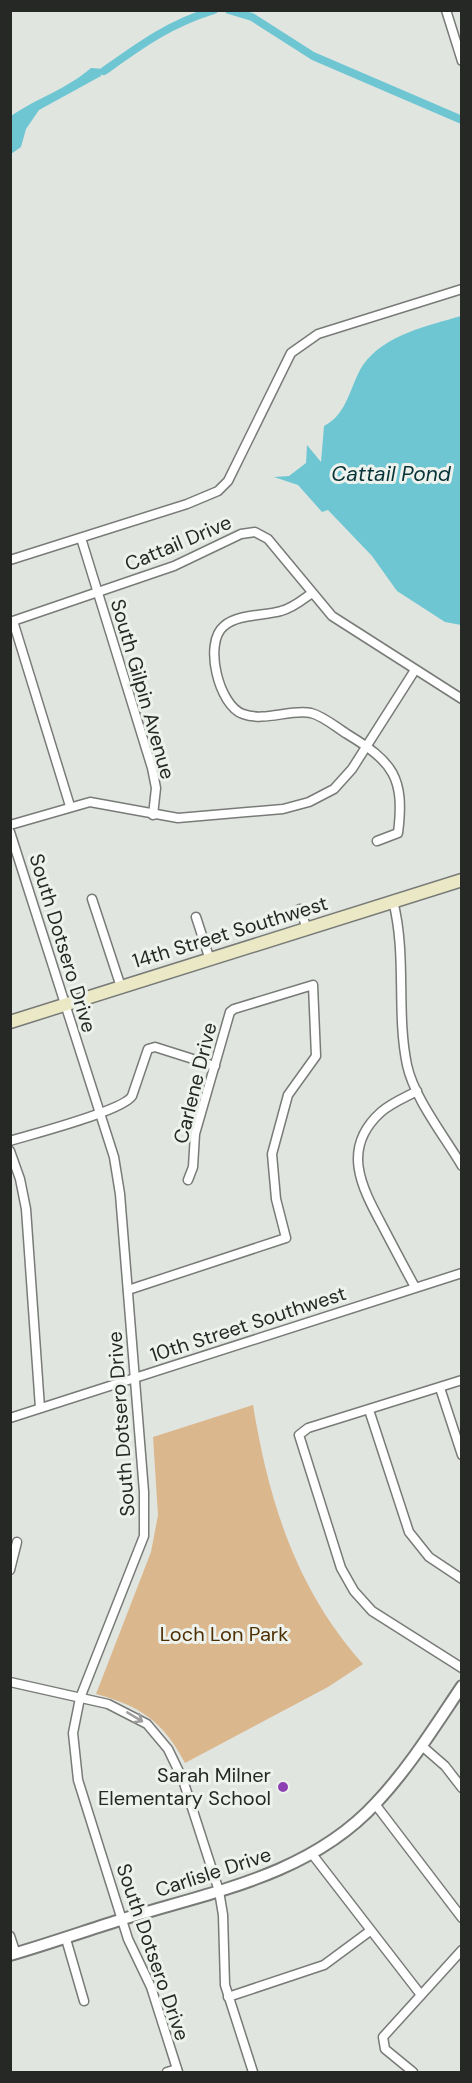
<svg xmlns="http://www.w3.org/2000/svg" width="472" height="2083" font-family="'DM Sans',sans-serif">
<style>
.green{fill:#dbb78d}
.water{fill:#6fc6d3}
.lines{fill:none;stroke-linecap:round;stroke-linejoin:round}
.canal{stroke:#6fc6d3;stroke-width:8}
.minor-casing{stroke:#787b77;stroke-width:11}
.tertiary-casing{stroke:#787b77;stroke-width:14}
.secondary-casing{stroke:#787b77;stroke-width:15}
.minor{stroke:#fff;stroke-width:8}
.tertiary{stroke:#fff;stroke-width:10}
.secondary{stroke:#eae8c5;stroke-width:12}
.oneway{stroke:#9d9e9d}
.poi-dot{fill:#8d41b2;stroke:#eef2ed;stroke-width:2}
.labels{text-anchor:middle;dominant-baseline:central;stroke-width:6;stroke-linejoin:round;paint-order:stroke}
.street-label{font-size:20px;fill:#262826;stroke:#eef2ed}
.park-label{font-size:20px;fill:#4d2f03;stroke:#eef2ed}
.poi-label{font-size:20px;fill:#262826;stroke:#eef2ed;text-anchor:end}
.water-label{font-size:21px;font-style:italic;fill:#063238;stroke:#eef2ed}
</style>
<rect width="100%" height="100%" fill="#e1e5e0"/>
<path class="green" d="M253 1405C269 1502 296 1589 363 1664L328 1687 185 1763C163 1721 140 1706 96 1694L151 1552 158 1515 153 1437Z"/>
<g class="water">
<path d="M91 68 104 69 101 76 39 110 26 129 21 147 11 154V116C37 98 67 89 91 68Z"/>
<path d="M461 316H462L461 625 445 622 397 591 372 556 328 510 322 512 298 485 274 477 289 476 306 463 307 445 321 462 324 426C348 414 350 385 363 365 385 334 428 326 461 316Z"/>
</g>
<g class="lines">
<g class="canal">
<polyline points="229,10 252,17 313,56 462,120"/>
<path d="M104 71C142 44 169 24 214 10"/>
</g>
<defs>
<g id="minor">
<polyline points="446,10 462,61"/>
<polyline points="81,538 152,768 156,788 153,815"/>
<polyline points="10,560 187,504 218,491 228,481 291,353 318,334 462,289"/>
<path d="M312 593C302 600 293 608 281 611 263 616 238 614 224 626 203 643 219 706 243 714 265 722 289 709 311 713 323 716 336 727 347 734 393 762 405 777 398 833L377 841"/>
<polyline points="70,806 13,621 174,566 241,534 255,532 268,539 332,616 462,699"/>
<polyline points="10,825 90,802 178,818 283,809 309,802 334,789 352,769 415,670"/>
<polyline points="10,832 114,1157 120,1194 144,1492 144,1536 80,1698 73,1733 78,1780 128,1939 151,1987 178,2072"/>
<polyline points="92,899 121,987"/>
<path d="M393 901C407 955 396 1012 407 1065 414 1098 445 1137 462 1166"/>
<polyline points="300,909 307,929"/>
<polyline points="196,917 210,960"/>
<path d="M10 1141C32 1134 123 1111 132 1096L148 1049 155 1047 215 1066"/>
<polyline points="10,1151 20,1179 26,1209 40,1408"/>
<path d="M415 1287C404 1267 393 1246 382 1225 361 1186 341 1148 381 1112 391 1103 406 1097 417 1091"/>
<polyline points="128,1290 286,1238 276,1199 272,1154 288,1095 316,1056 313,985 234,1009 230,1012 195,1134 193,1167 188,1180"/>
<polyline points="462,1380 308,1428 299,1435 341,1568 354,1591 372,1611 462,1668"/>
<polyline points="440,1388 462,1455"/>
<polyline points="369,1410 409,1532 429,1557 462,1579"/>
<polyline points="10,1418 462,1273"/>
<polyline points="10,1570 17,1542"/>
<polyline points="10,1682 108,1704 147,1724 168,1749 183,1780 219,1891 223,1915 225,1985 253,2072"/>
<polyline points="422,1746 445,1766 462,1788"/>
<polyline points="375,1804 462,1918"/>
<polyline points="312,1854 421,1995"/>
<polyline points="10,1936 16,1954"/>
<polyline points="66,1939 84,2001"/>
<polyline points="228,1997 324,1965 370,1931"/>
<polyline points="167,2072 177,2069"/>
<polyline points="413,2072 385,2049 383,2037 462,1950"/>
</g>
<path id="tertiary" d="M10 1955C48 1944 85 1931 123 1919 212 1892 310 1875 376 1803 409 1768 435 1726 462 1686"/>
<polyline id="secondary" points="10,1022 462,880"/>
</defs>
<use href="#minor" class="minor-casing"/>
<use href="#tertiary" class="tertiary-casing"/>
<use href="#secondary" class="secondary-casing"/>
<use href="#minor" class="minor"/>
<use href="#tertiary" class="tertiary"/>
<use href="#secondary" class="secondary"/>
</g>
<defs><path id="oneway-shaft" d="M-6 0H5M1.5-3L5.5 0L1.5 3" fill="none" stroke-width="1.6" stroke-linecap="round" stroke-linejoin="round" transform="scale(1.5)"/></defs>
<use class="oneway" href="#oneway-shaft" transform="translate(135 1717) rotate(31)"/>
<circle class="poi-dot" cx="283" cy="1787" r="6"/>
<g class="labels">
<g class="street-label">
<text transform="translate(178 543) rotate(-23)">Cattail Drive</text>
<text transform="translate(143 689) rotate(74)">South Gilpin Avenue</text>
<text transform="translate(230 932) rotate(-17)">14th Street Southwest</text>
<text transform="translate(63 943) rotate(73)">South Dotsero Drive</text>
<text transform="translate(195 1083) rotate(-76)">Carlene Drive</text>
<text transform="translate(248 1324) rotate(-18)">10th Street Southwest</text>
<text transform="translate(121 1424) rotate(-94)">South Dotsero Drive</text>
<text transform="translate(213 1872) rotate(-18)">Carlisle Drive</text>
<text transform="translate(153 1952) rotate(71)">South Dotsero Drive</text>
</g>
<g class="park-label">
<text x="224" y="1634">Loch Lon Park</text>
</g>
<g class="poi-label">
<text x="271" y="1775">Sarah Milner<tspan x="271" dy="23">Elementary School</tspan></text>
</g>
<g class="water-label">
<text x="391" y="474">Cattail Pond</text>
</g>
</g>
<rect width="472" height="2083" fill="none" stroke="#262826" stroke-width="24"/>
</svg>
